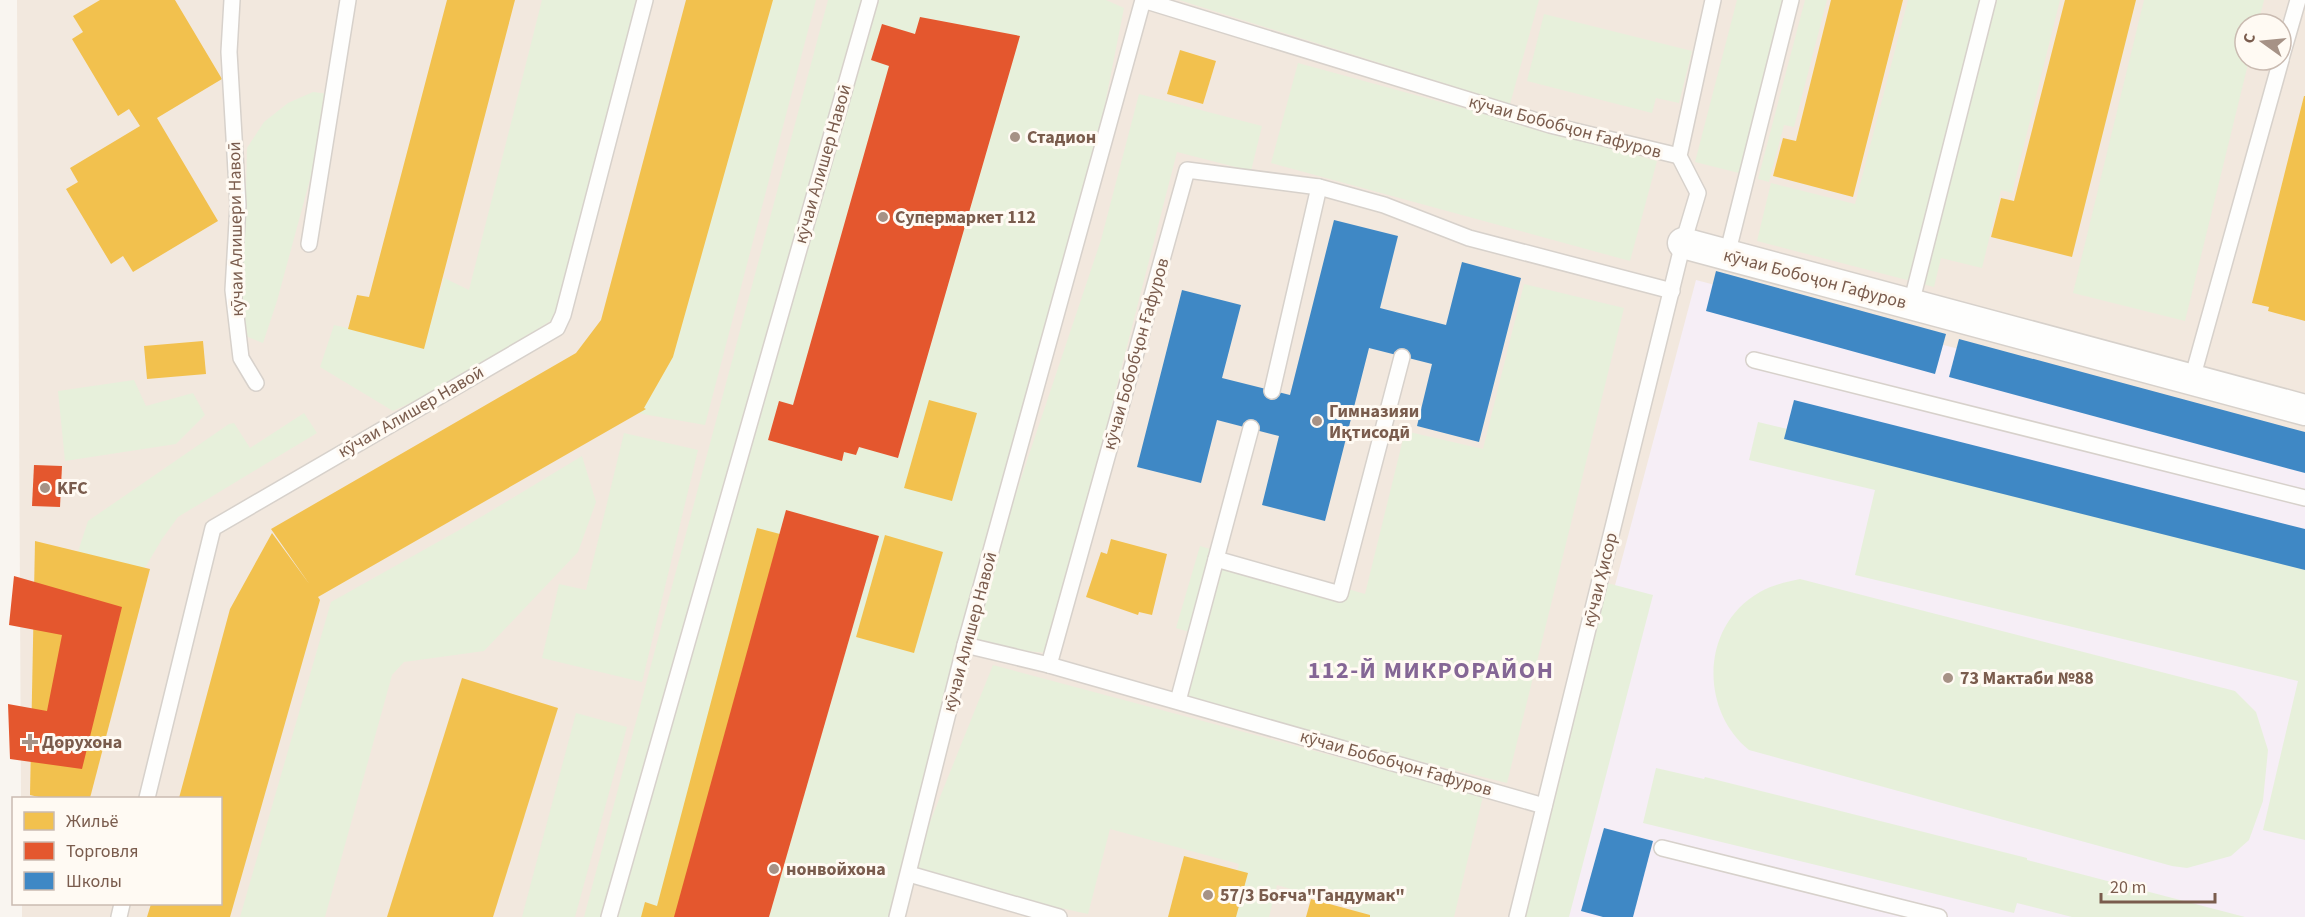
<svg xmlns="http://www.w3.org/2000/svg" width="2305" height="917" font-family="'Source Sans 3',sans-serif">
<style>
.residential{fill:#f2e8de;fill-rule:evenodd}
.education{fill:#f6eef6}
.green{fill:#e7f0db}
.homes{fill:#f2c14e}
.shops{fill:#e4572e}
.schools{fill:#3f88c5}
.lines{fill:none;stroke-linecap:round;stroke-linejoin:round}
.lane-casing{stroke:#d7d1cb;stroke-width:18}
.street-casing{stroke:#d7d1cb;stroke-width:33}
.lane{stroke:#fefefd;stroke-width:15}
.street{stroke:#fefefd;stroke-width:30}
.poi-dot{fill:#a69286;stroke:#fffaf3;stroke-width:2}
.labels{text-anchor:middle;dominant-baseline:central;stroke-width:6;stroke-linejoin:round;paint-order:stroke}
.street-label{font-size:18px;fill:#7a5c4d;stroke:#fffaf3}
.poi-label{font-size:18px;font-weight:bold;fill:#7a5c4d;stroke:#fffaf3;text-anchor:start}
.district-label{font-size:24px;font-weight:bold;letter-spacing:1.5px;fill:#846695;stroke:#fffaf3}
</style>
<rect width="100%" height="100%" fill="#f9f5f0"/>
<path class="residential" d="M17 0H2305V917H22V904H220V798H21ZM2245 24H2281V60H2245Z"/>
<polygon class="education" points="1696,280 2305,440 2305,917 1527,917"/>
<g class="green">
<polygon points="542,0 641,0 557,317 438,390 393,411 320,367 334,325 424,345 444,278 469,290"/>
<polygon points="714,0 816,0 705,425 620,410"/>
<polygon points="828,0 1106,0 1124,8 1087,195 992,565 1101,240 1139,94 1262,126 1251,171 1177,152 1048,653 971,646 914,862 993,665 1483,796 1454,917 1351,917 1353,907 1277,885 1269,917 1226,917 1239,864 1110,829 1088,914 910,875 898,917 584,917"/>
<polygon points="1179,0 1539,0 1510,104"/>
<polygon points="1737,0 1784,0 1739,173 1695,162"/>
<polygon points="1805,0 1827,0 1794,127 1784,125 1769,182 1758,179"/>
<polygon points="1908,0 2060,0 2012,193 2001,190 1982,268 1941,258 1934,287 1757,241 1771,183 1855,204"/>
<polygon points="2144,0 2264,0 2258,24 2245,24 2245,60 2249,60 2185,321 2073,293"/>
<polygon points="1544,14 1692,51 1679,103 1656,98 1652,113 1527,81"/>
<polygon points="1298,63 1657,161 1630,261 1271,163"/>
<polygon points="313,92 329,94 331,102 277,301 263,343 238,333 245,230 247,148 264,122 288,103"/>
<polygon points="1524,284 1624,308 1507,783 1183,703 1199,635 1176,628 1200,546 1365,594 1405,431 1483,449"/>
<polygon points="134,380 146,406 193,393 205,415 176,444 65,461 58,391"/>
<polygon points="304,413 317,433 178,517 162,539 139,578 72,570 88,521 229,424 234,423 250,448"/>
<polygon points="1758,422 2305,553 2305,840 2263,830 2298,681 1855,575 1875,490 1749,460"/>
<polygon points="624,433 698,450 642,682 542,658 559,584 586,590"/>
<polygon points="582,456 596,502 578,552 484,651 404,662 392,675 325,917 240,917 331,602 461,529"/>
<path d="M1800 579 2235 691 2256 712 2268 750 2263 801 2249 840 2231 856 2187 868 2172 866 1749 750C1699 709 1701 625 1760 592 1772 585 1786 582 1800 579Z"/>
<polygon points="1607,583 1653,595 1569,917 1521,917"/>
<polygon points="576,713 627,727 575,917 522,917"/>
<polygon points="1656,768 1704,779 1705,777 2027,858 2027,860 2245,917 2072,917 2017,903 2014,913 1643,823"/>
</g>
<g class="homes">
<polygon points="100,0 175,0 222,79 157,118 218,221 133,272 123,256 111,264 66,189 78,182 70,168 140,126 129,109 118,116 72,39 83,32 73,16"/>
<polygon points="447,0 515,0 424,349 348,329 357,295 369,297"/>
<polygon points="686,0 773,0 673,357 644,408 646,409 318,597 320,600 230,917 147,917 151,904 220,904 220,798 179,798 230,609 272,533 310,585 271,529 576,353 601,320"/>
<polygon points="1831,0 1903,0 1853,197 1773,176 1783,138 1796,141"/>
<polygon points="2065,0 2136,0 2072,257 1991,237 2001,198 2014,201"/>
<polygon points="1180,50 1216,61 1203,104 1167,94"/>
<polygon points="2304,96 2305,96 2305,321 2268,311 2269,307 2252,303"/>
<polygon points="203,341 206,374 147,379 144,346"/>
<polygon points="929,400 977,413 952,501 904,488"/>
<polygon points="757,528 829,547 791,690 777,686 770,712 785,716 732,917 641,917 645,902 657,906"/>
<polygon points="885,535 943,552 914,653 856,637"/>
<polygon points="1111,539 1167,554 1152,615 1139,612 1138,615 1086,597 1101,552 1107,554"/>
<polygon points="35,541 150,569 90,798 43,798 30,795"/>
<polygon points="462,678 558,708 493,917 387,917"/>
<polygon points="1184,856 1248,873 1236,917 1168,917"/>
<polygon points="1311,899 1370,915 1370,917 1306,917"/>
</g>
<g class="shops">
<polygon points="920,17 1020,36 898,458 859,447 856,455 844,452 842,461 768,440 779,401 793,405 889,66 871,60 882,24 915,34"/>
<polygon points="34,465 62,466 60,507 32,506"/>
<polygon points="786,510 879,536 769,917 674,917"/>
<polygon points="14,576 122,607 82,769 10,759 8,704 47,711 62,635 9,625"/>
</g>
<g class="schools">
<polygon points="1334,220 1398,236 1380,308 1446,325 1462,262 1521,278 1479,442 1417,426 1432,364 1369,348 1325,521 1262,505 1279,436 1217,420 1201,483 1137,467 1182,290 1241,305 1222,378 1290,395"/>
<polygon points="1716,271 1946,334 1935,374 1706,311"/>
<polygon points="1959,339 2305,432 2305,473 1949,377"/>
<polygon points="1794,400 2305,529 2305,570 1784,439"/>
<polygon points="1604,828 1653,841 1633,917 1603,917 1581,911"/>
</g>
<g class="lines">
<defs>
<g id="lane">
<polyline points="232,0 229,52 238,205 233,290 241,358 256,383"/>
<polyline points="2281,59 2298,0"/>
<polyline points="309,244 348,0"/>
<polyline points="1727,255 1791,0"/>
<polyline points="1911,304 1988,0"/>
<polyline points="1754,360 2305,498"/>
<polyline points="2192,379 2281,60"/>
<polyline points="1272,391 1319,187"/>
<polyline points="1216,559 1340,594 1402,357"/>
<polyline points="965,645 1049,665 1544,806"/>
<polyline points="1049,665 1187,170 1319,187 1384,205 1469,238 1672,291"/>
<polyline points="1178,701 1251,428"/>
<polyline points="147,798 213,528 557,328 563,315 645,0"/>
<polyline points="1662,848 1939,917"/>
<polyline points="909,874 1059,917"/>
<polyline points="119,917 122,904"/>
<polyline points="609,917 870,0"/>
<polyline points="897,917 965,645 1143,0 1550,125 1679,156"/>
<polyline points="1517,917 1683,243 1698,193 1679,156 1713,0"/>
</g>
<polyline id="street" points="1683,243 2305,410"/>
</defs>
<use href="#lane" class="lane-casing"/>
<use href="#street" class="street-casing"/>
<use href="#lane" class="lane"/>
<use href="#street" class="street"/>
</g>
<g class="poi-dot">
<circle cx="1015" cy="137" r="6"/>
<circle cx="883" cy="217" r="6"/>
<circle cx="1317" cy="421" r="6"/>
<circle cx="45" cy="488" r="6"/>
<circle cx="1948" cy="678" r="6"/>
<path d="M27 733h6v6h6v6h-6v6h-6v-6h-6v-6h6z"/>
<circle cx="774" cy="869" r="6"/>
<circle cx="1208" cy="895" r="6"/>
</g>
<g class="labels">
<g class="street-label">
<text transform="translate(1565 127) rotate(15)">кӯчаи Бобобҷон Ғафуров</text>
<text transform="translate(823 164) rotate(-74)">кӯчаи Алишер Навоӣ</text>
<text transform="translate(236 229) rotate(-91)">кӯчаи Алишери Навоӣ</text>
<text transform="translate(1815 279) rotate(15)">кӯчаи Бобоҷон Гафуров</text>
<text transform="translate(1136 354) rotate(-74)">кӯчаи Бобобҷон Ғафуров</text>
<text transform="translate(411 412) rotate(-30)">кӯчаи Алишер Навоӣ</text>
<text transform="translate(1600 580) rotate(-76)">кӯчаи Ҳисор</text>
<text transform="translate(970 632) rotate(-75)">кӯчаи Алишер Навоӣ</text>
<text transform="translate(1396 763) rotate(16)">кӯчаи Бобобҷон Ғафуров</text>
</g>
<g class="poi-label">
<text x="1027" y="137">Стадион</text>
<text x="895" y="217">Супермаркет 112</text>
<text x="1329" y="411">Гимназияи<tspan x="1329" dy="21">Иқтисодӣ</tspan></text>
<text x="57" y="488">KFC</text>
<text x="1960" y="678">73 Мактаби №88</text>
<text x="42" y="742">Дорухона</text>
<text x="786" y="869">нонвойхона</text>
<text x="1220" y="895">57/3 Боғча"Гандумак"</text>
</g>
<g class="district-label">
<text x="1431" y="670">112-Й МИКРОРАЙОН</text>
</g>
</g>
<rect x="12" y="797" width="210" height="108" fill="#fffaf3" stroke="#cabbb1" stroke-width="1.5"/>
<rect x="24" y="812" width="30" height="18" fill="#f2c14e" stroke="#cabbb1" stroke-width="1.5"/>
<text x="66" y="827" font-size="18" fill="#7a5c4d">Жильё</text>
<rect x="24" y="842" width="30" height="18" fill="#e4572e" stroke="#cabbb1" stroke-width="1.5"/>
<text x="66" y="857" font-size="18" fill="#7a5c4d">Торговля</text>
<rect x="24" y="872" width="30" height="18" fill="#3f88c5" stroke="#cabbb1" stroke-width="1.5"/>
<text x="66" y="887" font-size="18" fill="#7a5c4d">Школы</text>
<g transform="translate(2263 42) rotate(285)"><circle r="28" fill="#fffaf3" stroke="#cabbb1" stroke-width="1.5"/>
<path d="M0-4.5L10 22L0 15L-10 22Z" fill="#a69286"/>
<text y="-9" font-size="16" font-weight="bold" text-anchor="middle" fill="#7a5c4d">С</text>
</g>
<path d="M2101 893v9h114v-9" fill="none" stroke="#7a5c4d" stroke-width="3"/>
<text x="2110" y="893" font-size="18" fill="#7a5c4d" stroke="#fffaf3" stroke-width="4.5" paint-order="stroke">20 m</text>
</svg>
